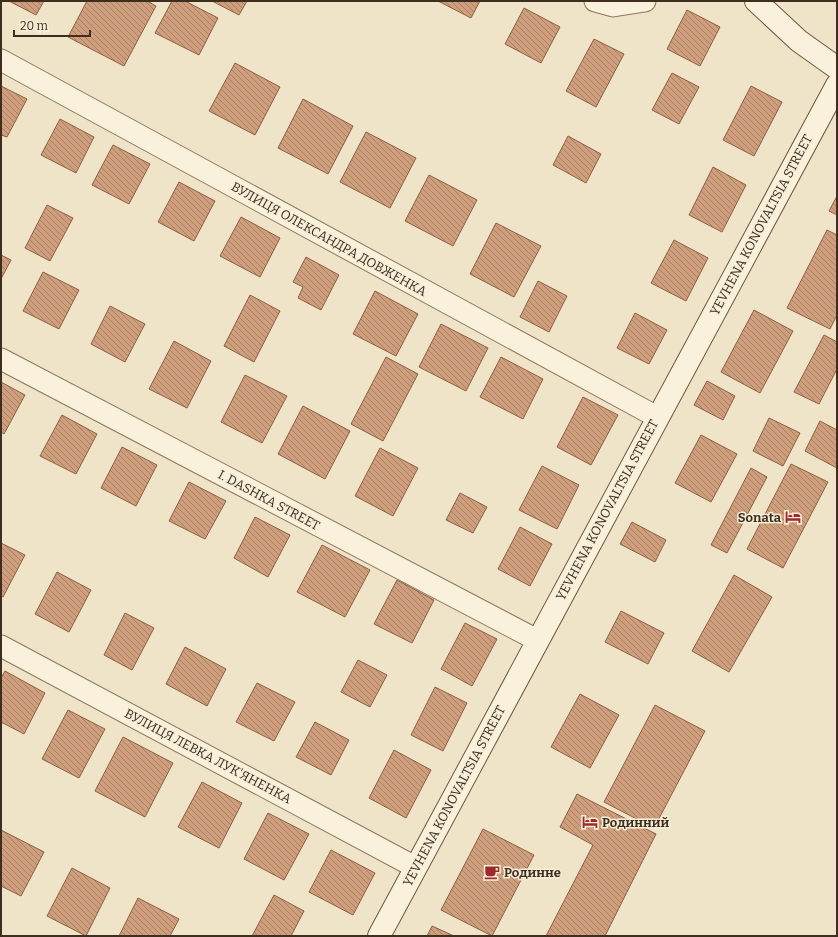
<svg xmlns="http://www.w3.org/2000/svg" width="838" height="937" font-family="Bitter,serif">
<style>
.building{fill:url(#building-back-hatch);stroke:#8d5f41}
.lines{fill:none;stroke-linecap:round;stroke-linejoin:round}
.street-casing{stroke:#8d765c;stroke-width:23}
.secondary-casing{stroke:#6f573f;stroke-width:24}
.street{stroke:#faf1dc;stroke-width:21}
.secondary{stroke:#faf1dc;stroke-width:22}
.labels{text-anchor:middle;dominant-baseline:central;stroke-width:3;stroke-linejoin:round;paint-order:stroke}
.street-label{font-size:13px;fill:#3d2e20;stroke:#f7eed8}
.poi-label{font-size:13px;font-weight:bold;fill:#3d2e20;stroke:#f7eed8;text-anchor:start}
</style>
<defs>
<pattern id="building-back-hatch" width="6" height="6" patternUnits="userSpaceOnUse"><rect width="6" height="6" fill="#cf9f7d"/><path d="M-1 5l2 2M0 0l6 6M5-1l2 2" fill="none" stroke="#a98266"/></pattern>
</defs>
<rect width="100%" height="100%" fill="#f0e4c8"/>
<g class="building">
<polygon points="9,1 44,1 36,15"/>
<polygon points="87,1 147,1 156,6 124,66 68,37"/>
<polygon points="172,1 185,1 218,18 199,55 155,33"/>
<polygon points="212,1 247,1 239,15"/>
<polygon points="438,1 480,1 471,18"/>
<polygon points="524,8 560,27 541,63 505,44"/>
<polygon points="687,10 720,27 700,66 667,49"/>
<polygon points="594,39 624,54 596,107 566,91"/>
<polygon points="235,63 280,87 255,135 209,111"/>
<polygon points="672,73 699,87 679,124 652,110"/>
<polygon points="1,86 27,99 7,137 1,135"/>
<polygon points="751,86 782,102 754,156 723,140"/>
<polygon points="303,99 353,126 328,174 278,148"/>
<polygon points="60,119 94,137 76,173 41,155"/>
<polygon points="366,132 416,158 390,208 340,182"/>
<polygon points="568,136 601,154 586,183 553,165"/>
<polygon points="113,145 150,164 129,204 92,185"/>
<polygon points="713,167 746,185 722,232 689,215"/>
<polygon points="429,175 477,200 453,246 405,221"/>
<polygon points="179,182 215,201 194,241 158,222"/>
<polygon points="837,196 837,215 829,211"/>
<polygon points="47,205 73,218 50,261 25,248"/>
<polygon points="241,217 280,238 260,277 220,256"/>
<polygon points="496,223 541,246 514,297 470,274"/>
<polygon points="827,230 837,235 837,315 830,329 787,308"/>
<polygon points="674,240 708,258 686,301 651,283"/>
<polygon points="1,255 11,260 1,279"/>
<polygon points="306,257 339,275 321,310 298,298 303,287 293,282"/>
<polygon points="43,272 79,290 59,329 23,311"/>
<polygon points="538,281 567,296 549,332 520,317"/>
<polygon points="375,291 418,314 396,356 353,334"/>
<polygon points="250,295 280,311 254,362 224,346"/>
<polygon points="110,306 145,324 125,362 91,344"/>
<polygon points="754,310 793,331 760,393 721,372"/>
<polygon points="635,313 667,330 649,364 617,348"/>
<polygon points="441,324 488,348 466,391 419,367"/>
<polygon points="824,335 837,342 837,369 819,404 794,392"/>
<polygon points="174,341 211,361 187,408 149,389"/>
<polygon points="386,357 418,374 383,441 351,424"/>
<polygon points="501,357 543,379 523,419 480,397"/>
<polygon points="245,375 287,396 262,443 221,422"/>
<polygon points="707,381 735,396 723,420 694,405"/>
<polygon points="1,382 25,395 4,434 1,432"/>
<polygon points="583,397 618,415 591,465 557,447"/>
<polygon points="303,406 350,431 325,479 278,454"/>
<polygon points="62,415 97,434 76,474 40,456"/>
<polygon points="769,418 800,433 783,466 753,451"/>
<polygon points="820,421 837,430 837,468 805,451"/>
<polygon points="701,435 737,454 711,502 675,483"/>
<polygon points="122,447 157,465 136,506 101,488"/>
<polygon points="380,448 418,468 393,516 355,496"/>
<polygon points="791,464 828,482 783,568 747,549"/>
<polygon points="542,466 579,485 557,529 519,510"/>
<polygon points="751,468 767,477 727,553 711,545"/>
<polygon points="189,482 226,501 205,539 169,521"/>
<polygon points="460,493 487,507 473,533 446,520"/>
<polygon points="255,517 290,535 268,577 234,558"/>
<polygon points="632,522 666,540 655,562 620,544"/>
<polygon points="520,527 552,544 530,586 498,569"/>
<polygon points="1,543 25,555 3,597 1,596"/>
<polygon points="322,545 370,570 345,617 297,592"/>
<polygon points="57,572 91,590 69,632 35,614"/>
<polygon points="734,575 772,597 729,672 692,651"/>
<polygon points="397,580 434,600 412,643 374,624"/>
<polygon points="621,611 664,633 648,664 605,642"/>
<polygon points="125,613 154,628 132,670 104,655"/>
<polygon points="465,623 497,639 472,686 441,669"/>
<polygon points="185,647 226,669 207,706 166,684"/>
<polygon points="358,660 387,675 370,707 341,692"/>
<polygon points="5,671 45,693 24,734 1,722 1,678"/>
<polygon points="257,683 295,702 274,741 236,722"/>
<polygon points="435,687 467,703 443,751 411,735"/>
<polygon points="580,694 619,715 590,768 551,747"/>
<polygon points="655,705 705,731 654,828 604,802"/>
<polygon points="68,710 105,729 79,778 42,759"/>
<polygon points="315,722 349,740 331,775 296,757"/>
<polygon points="123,737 173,763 145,817 95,791"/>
<polygon points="394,750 431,770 406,818 369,798"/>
<polygon points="202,782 242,803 219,848 178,827"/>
<polygon points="577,794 656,834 605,936 546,936 593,845 560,827"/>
<polygon points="268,813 309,834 284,880 244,859"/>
<polygon points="483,829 534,855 492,936 441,910"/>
<polygon points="1,830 44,852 21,896 1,886"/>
<polygon points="331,850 375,873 353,915 309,892"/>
<polygon points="72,868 110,888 86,936 47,916"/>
<polygon points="274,895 304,911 291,936 252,936"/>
<polygon points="138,898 179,919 170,936 119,936"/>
<polygon points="432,926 454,936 427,936"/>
</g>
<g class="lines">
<defs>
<g id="street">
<polyline points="595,1 613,6 645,1"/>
<polyline points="1,60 657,417"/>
<polyline points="1,359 537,640"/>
<polyline points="1,646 415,867"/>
</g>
<g id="secondary">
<polyline points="756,1 799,41 837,68"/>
<polyline points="379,936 837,85"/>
</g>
</defs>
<use href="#street" class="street-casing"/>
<use href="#secondary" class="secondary-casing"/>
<use href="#street" class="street"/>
<use href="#secondary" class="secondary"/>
</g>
<defs>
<symbol id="hotel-bare" viewBox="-9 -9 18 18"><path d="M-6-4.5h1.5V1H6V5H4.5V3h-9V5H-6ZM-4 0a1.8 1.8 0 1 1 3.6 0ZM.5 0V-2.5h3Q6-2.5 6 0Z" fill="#9e2a2b" stroke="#f7eed8" stroke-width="2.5" paint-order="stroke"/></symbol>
<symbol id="cafe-bare" viewBox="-9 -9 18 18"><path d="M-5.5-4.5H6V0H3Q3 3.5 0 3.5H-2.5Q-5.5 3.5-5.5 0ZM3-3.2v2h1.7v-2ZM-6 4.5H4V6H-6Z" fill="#9e2a2b" stroke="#f7eed8" stroke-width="2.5" paint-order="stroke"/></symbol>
</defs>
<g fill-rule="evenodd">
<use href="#hotel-bare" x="782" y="506" width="22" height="22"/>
<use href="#hotel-bare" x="579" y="811" width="22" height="22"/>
<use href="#cafe-bare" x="481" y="861" width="22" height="22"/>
</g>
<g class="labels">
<g class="street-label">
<text transform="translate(761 225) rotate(-62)">YEVHENA KONOVALTSIA STREET</text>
<text transform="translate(329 239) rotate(29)">ВУЛИЦЯ ОЛЕКСАНДРА ДОВЖЕНКА</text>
<text transform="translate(269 500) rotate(28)">I. DASHKA STREET</text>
<text transform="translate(607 510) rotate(-62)">YEVHENA KONOVALTSIA STREET</text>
<text transform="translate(208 756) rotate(28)">ВУЛИЦЯ ЛЕВКА ЛУК'ЯНЕНКА</text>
<text transform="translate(454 796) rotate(-62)">YEVHENA KONOVALTSIA STREET</text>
</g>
<g class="poi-label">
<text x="781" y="517" text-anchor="end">Sonata</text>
<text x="602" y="822">Родинний</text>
<text x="504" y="872">Родинне</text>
</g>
</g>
<rect width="838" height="937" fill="none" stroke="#3d2e20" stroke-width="4"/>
<path d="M14 30v6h76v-6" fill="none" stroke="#3d2e20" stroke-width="2"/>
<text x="20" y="30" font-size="12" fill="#3d2e20" stroke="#f7eed8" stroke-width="3" paint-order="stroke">20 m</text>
</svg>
